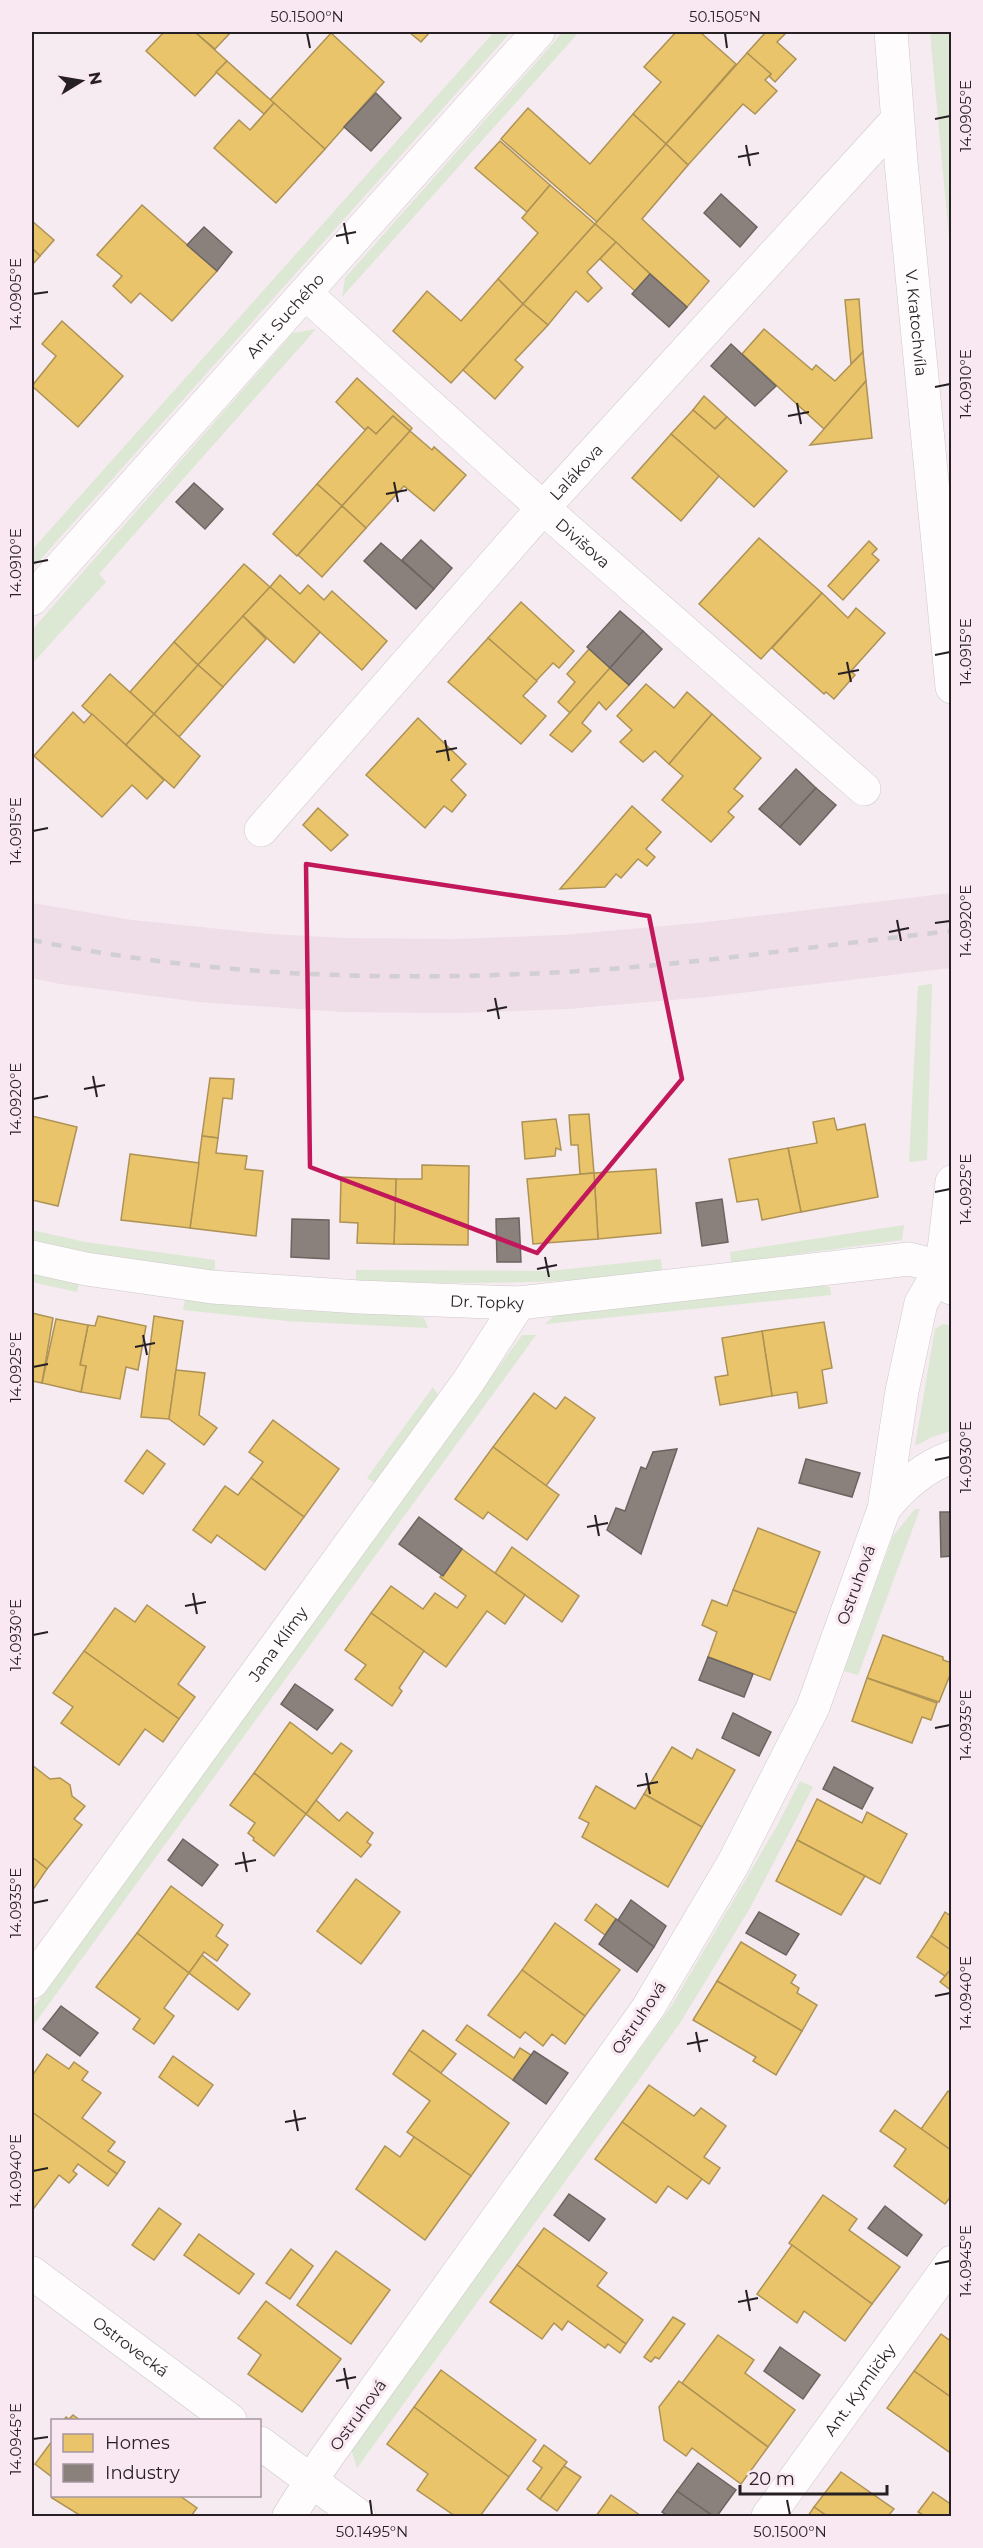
<svg xmlns="http://www.w3.org/2000/svg" width="983" height="2548" font-family="Montserrat,sans-serif">
<style>
.built{fill:#efdde7}
.green{fill:#dce8d3}
.homes{fill:#e9c46a;stroke:#ae9255;stroke-width:1.5}
.industry{fill:#8a817c;stroke:#6c6461;stroke-width:1.5}
.lines{fill:none;stroke-linecap:round;stroke-linejoin:round}
.street-casing{stroke:#cfc8cc;stroke-width:34}
.street{stroke:#fefcfd;stroke-width:33}
.rail{stroke:#d1cfd1;stroke-width:4.5;stroke-dasharray:10 10;stroke-linecap:butt}
.marked{fill:none;stroke:#c2185b;stroke-width:4.5;stroke-linejoin:round}
.ticks{fill:none;stroke:#261f23;stroke-width:2}
.labels{text-anchor:middle;dominant-baseline:central;stroke-width:6;stroke-linejoin:round;paint-order:stroke}
.street-label{font-size:16px;fill:#261f23;stroke:#f9e7f1}
.neatline{fill:none;stroke:#261f23;stroke-width:2}
.ticks-label{font-size:15px;text-anchor:middle;fill:#261f23}
</style>
<rect width="100%" height="100%" fill="#f5ebf0"/>
<polygon class="built" points="951,893 951,968 706,997 567,1009 457,1013 343,1012 199,1002 60,984 32,978 32,903 132,920 269,934 345,938 456,939 563,935 698,923"/>
<g class="green">
<polygon points="494,32 511,32 32,569 32,550"/>
<polygon points="563,32 579,32 342,297 345,278"/>
<polygon points="930,32 951,32 951,259"/>
<polygon points="316,329 99,574 106,582 32,664 32,630 293,333"/>
<polygon points="932,984 927,1160 909,1162 918,986"/>
<polygon points="904,1225 902,1240 731,1263 730,1252"/>
<polygon points="32,1230 85,1242 215,1260 215,1271 86,1252 32,1240"/>
<path d="M661 1259 662 1272C558 1285 461 1284 356 1281V1270L550 1271Z"/>
<polygon points="32,1272 79,1282 77,1292 32,1282"/>
<polygon points="813,1284 830,1287 831,1295 545,1324 556,1314"/>
<polygon points="185,1299 286,1310 410,1315 424,1318 428,1328 287,1321 183,1310"/>
<polygon points="943,1324 948,1325 951,1330 951,1431 932,1437 915,1446 935,1329"/>
<polygon points="522,1335 536,1335 32,2027 32,2009"/>
<polygon points="433,1387 439,1396 375,1483 367,1478"/>
<polygon points="915,1509 920,1509 858,1675 844,1671 893,1536"/>
<polygon points="800,1781 813,1787 750,1908 680,2023 357,2468 351,2449 672,2005 777,1826"/>
</g>
<g class="homes">
<polygon points="164,32 195,32 227,61 195,96 146,51"/>
<polygon points="195,32 231,32 215,49"/>
<polygon points="409,32 430,32 421,42"/>
<polygon points="676,32 700,32 736,64 666,144 633,114 661,82 644,67"/>
<polygon points="766,32 787,32 777,42 796,59 775,82 769,76 771,74 747,53"/>
<polygon points="331,33 384,82 325,149 270,100"/>
<polygon points="747,53 771,74 765,80 777,91 755,114 743,104 688,165 666,144"/>
<polygon points="227,61 274,103 264,114 216,72"/>
<polygon points="274,103 325,149 276,203 214,148 239,120 250,130"/>
<polygon points="528,108 590,164 633,114 666,144 597,222 501,139"/>
<polygon points="500,141 550,185 527,212 475,168"/>
<polygon points="666,144 688,165 642,219 709,281 687,307 595,224"/>
<polygon points="550,185 595,224 523,304 498,279 538,233 522,218"/>
<polygon points="142,205 217,271 172,321 140,293 131,303 113,286 122,276 97,255"/>
<polygon points="32,221 54,240 40,256 32,248"/>
<polygon points="595,224 616,242 587,272 602,288 588,302 576,291 548,325 523,304"/>
<polygon points="616,242 650,274 635,291 600,259"/>
<polygon points="32,248 40,256 32,265"/>
<polygon points="498,279 523,304 451,383 393,331 427,291 461,321"/>
<polygon points="859,299 863,352 851,364 845,300"/>
<polygon points="523,304 548,325 515,360 523,367 495,399 463,370"/>
<polygon points="62,321 123,376 78,427 32,386 56,356 42,344"/>
<polygon points="764,329 812,370 816,365 835,381 863,352 866,381 824,429 742,354"/>
<polygon points="357,378 412,428 410,431 393,416 376,434 368,427 365,430 336,402"/>
<polygon points="866,381 872,438 810,445"/>
<polygon points="704,396 727,417 715,429 693,410"/>
<polygon points="693,410 715,429 727,417 787,471 754,507 671,434"/>
<polygon points="393,416 410,431 342,506 317,484 368,427 376,434"/>
<polygon points="410,431 432,450 434,447 466,475 434,511 404,486 366,528 342,506"/>
<polygon points="671,434 719,476 681,521 632,478"/>
<polygon points="317,484 342,506 297,556 273,534"/>
<polygon points="342,506 366,528 322,577 298,555"/>
<polygon points="759,538 822,593 761,659 699,604"/>
<polygon points="869,541 877,549 872,554 879,560 843,600 828,586"/>
<polygon points="244,564 270,587 198,665 174,642"/>
<polygon points="280,575 300,594 308,585 324,600 332,591 387,641 362,670 270,587"/>
<polygon points="270,587 320,632 294,663 243,616"/>
<polygon points="822,593 848,618 856,608 885,633 851,671 855,675 834,699 826,692 824,694 772,648"/>
<polygon points="521,602 574,651 559,668 553,663 536,681 488,638"/>
<polygon points="243,616 266,639 223,687 198,665"/>
<polygon points="488,638 537,681 523,696 546,716 521,744 448,682"/>
<polygon points="174,642 198,665 154,714 130,692"/>
<polygon points="589,649 610,668 570,713 558,702 575,682 567,674"/>
<polygon points="198,665 223,687 179,737 154,714"/>
<polygon points="610,668 629,685 606,710 599,702 582,723 591,731 572,752 550,735"/>
<polygon points="110,674 154,714 126,745 82,706"/>
<polygon points="646,684 674,708 687,692 712,714 669,764 655,751 643,762 620,742 632,730 617,716"/>
<polygon points="73,712 84,723 92,714 164,780 147,799 132,785 102,817 34,756"/>
<polygon points="154,714 200,756 174,788 126,745"/>
<polygon points="712,714 761,758 734,789 743,796 728,812 734,817 711,842 662,800 683,776 669,764"/>
<polygon points="418,718 466,764 451,780 466,795 452,812 444,806 425,828 366,775"/>
<polygon points="632,806 661,832 646,849 655,857 647,866 638,859 621,878 616,874 605,887 560,889"/>
<polygon points="318,808 348,835 331,851 303,825"/>
<polygon points="210,1078 234,1079 232,1099 223,1098 218,1138 202,1136"/>
<polygon points="589,1114 594,1173 580,1174 578,1145 571,1145 569,1115"/>
<polygon points="32,1116 77,1127 58,1206 32,1200"/>
<polygon points="834,1118 837,1130 865,1124 878,1197 801,1212 788,1148 817,1143 813,1122"/>
<polygon points="556,1119 561,1150 556,1148 555,1156 525,1159 522,1122"/>
<polygon points="202,1136 218,1138 216,1153 247,1156 245,1169 263,1171 256,1236 190,1228"/>
<polygon points="788,1148 801,1212 762,1220 758,1199 737,1202 729,1159"/>
<polygon points="130,1154 199,1163 190,1228 121,1220"/>
<polygon points="422,1165 469,1166 468,1245 394,1244 396,1179 422,1179"/>
<polygon points="656,1169 661,1233 598,1239 594,1173"/>
<polygon points="594,1173 598,1239 533,1244 527,1179"/>
<polygon points="341,1177 396,1179 394,1244 357,1243 358,1223 340,1222"/>
<polygon points="32,1313 53,1318 42,1383 32,1381"/>
<polygon points="98,1316 146,1326 138,1370 126,1367 120,1399 81,1392 86,1366 80,1365 88,1325 95,1326"/>
<polygon points="154,1316 183,1321 169,1419 141,1417"/>
<polygon points="56,1319 88,1325 80,1365 86,1366 81,1392 42,1383"/>
<polygon points="824,1322 832,1368 822,1370 827,1403 799,1408 797,1392 772,1396 762,1331"/>
<polygon points="762,1331 772,1396 720,1405 715,1377 728,1375 722,1338"/>
<polygon points="176,1370 205,1373 199,1415 217,1428 204,1445 169,1419"/>
<polygon points="534,1393 556,1409 565,1397 595,1418 546,1486 493,1447"/>
<polygon points="273,1420 339,1469 304,1517 251,1478 263,1462 249,1452"/>
<polygon points="493,1447 559,1495 527,1540 488,1512 483,1519 455,1499"/>
<polygon points="147,1450 165,1464 143,1494 125,1481"/>
<polygon points="251,1478 304,1517 265,1570 217,1535 211,1543 193,1530 225,1486 238,1495"/>
<polygon points="758,1528 820,1552 796,1613 733,1590"/>
<polygon points="512,1547 579,1596 562,1622 495,1573"/>
<polygon points="462,1549 525,1595 505,1624 487,1611 446,1667 371,1613 391,1586 423,1609 435,1593 457,1608 466,1596 440,1577"/>
<polygon points="733,1590 796,1613 770,1680 708,1657 717,1632 702,1625 712,1600 727,1606"/>
<polygon points="147,1605 205,1647 178,1684 195,1697 179,1719 84,1651 115,1608 135,1622"/>
<polygon points="371,1613 424,1651 399,1688 402,1691 392,1706 355,1679 366,1665 345,1650"/>
<polygon points="883,1635 943,1657 943,1660 952,1663 952,1670 939,1702 867,1678"/>
<polygon points="84,1651 179,1719 163,1742 145,1729 119,1765 61,1723 73,1707 53,1693"/>
<polygon points="867,1678 937,1703 931,1720 922,1717 912,1743 852,1721"/>
<polygon points="290,1722 332,1754 341,1743 352,1751 306,1814 254,1773"/>
<polygon points="672,1747 692,1759 697,1749 735,1770 702,1827 644,1794"/>
<polygon points="32,1765 50,1779 60,1778 70,1785 72,1796 85,1806 74,1819 82,1825 47,1869 32,1857"/>
<polygon points="254,1773 306,1814 274,1856 253,1840 254,1838 248,1833 255,1823 230,1805"/>
<polygon points="596,1786 635,1809 644,1794 702,1827 668,1887 582,1837 589,1823 579,1818"/>
<polygon points="817,1799 862,1823 867,1812 907,1834 880,1884 797,1840"/>
<polygon points="316,1800 339,1821 347,1812 373,1833 367,1842 371,1845 361,1857 306,1814"/>
<polygon points="797,1840 865,1876 841,1915 776,1881"/>
<polygon points="32,1857 47,1869 32,1891"/>
<polygon points="356,1879 400,1912 361,1964 317,1931"/>
<polygon points="171,1886 223,1925 216,1936 228,1945 217,1961 204,1952 189,1973 137,1933"/>
<polygon points="596,1904 616,1919 605,1935 585,1920"/>
<polygon points="945,1912 952,1917 952,1951 931,1936"/>
<polygon points="555,1923 620,1970 585,2016 522,1970"/>
<polygon points="137,1933 189,1973 164,2008 174,2016 154,2044 133,2029 140,2019 96,1987"/>
<polygon points="931,1936 952,1951 952,1968 945,1976 917,1957"/>
<polygon points="741,1942 796,1975 791,1983 799,1988 797,1993 817,2005 802,2031 717,1981"/>
<polygon points="202,1955 250,1994 238,2010 189,1973"/>
<polygon points="952,1968 952,1991 940,1982"/>
<polygon points="522,1970 585,2016 565,2044 552,2034 543,2046 525,2032 520,2038 488,2015"/>
<polygon points="717,1981 802,2031 776,2075 753,2061 756,2057 693,2020"/>
<polygon points="467,2025 514,2058 520,2048 531,2055 513,2080 456,2040"/>
<polygon points="423,2030 456,2054 441,2073 409,2050"/>
<polygon points="409,2050 509,2123 471,2176 407,2132 430,2101 393,2074"/>
<polygon points="47,2054 69,2069 74,2062 88,2072 82,2080 101,2093 82,2118 115,2142 108,2151 125,2162 117,2174 32,2112 32,2076"/>
<polygon points="173,2056 213,2085 198,2106 159,2077"/>
<polygon points="649,2085 694,2116 701,2108 726,2126 704,2157 720,2168 709,2184 622,2122"/>
<polygon points="948,2091 952,2094 952,2151 921,2129"/>
<polygon points="895,2110 952,2151 952,2195 945,2204 894,2166 906,2149 880,2131"/>
<polygon points="32,2112 117,2174 108,2186 78,2164 73,2171 77,2174 69,2183 59,2175 34,2208 32,2206"/>
<polygon points="622,2122 702,2179 687,2199 668,2186 656,2203 595,2159"/>
<polygon points="414,2137 471,2176 425,2240 356,2189 385,2146 400,2157"/>
<polygon points="823,2195 857,2219 849,2230 900,2267 872,2304 789,2243"/>
<polygon points="159,2208 181,2224 154,2260 132,2245"/>
<polygon points="544,2228 607,2273 597,2286 643,2320 626,2344 517,2265"/>
<polygon points="199,2234 254,2274 239,2294 184,2255"/>
<polygon points="792,2245 872,2304 845,2341 804,2311 797,2323 757,2294"/>
<polygon points="291,2249 313,2266 290,2299 266,2283"/>
<polygon points="336,2251 390,2290 351,2344 297,2305"/>
<polygon points="517,2265 626,2344 620,2353 608,2344 605,2348 568,2321 562,2330 554,2323 542,2339 490,2302"/>
<polygon points="266,2301 341,2359 302,2412 248,2374 261,2355 238,2338"/>
<polygon points="673,2317 685,2324 659,2359 655,2357 651,2362 644,2357"/>
<polygon points="941,2334 952,2342 952,2398 914,2371"/>
<polygon points="718,2335 754,2360 745,2373 795,2410 768,2447 682,2383"/>
<polygon points="441,2370 536,2440 509,2477 414,2407"/>
<polygon points="914,2371 952,2398 952,2454 887,2408"/>
<polygon points="679,2381 768,2447 741,2484 692,2448 686,2456 664,2440 659,2407"/>
<polygon points="414,2407 509,2477 480,2516 455,2516 417,2490 428,2474 387,2444"/>
<polygon points="73,2415 80,2420 64,2420 66,2417 69,2419"/>
<polygon points="52,2441 52,2477 35,2464"/>
<polygon points="544,2445 567,2462 540,2499 527,2489 542,2468 533,2461"/>
<polygon points="564,2466 581,2477 557,2511 540,2499"/>
<polygon points="841,2472 894,2509 888,2516 827,2516 814,2507"/>
<polygon points="933,2492 952,2505 952,2516 925,2516 918,2512"/>
<polygon points="611,2495 637,2513 641,2516 596,2516"/>
<polygon points="53,2496 180,2496 197,2508 191,2516 81,2516 52,2498"/>
<polygon points="814,2507 827,2516 808,2516"/>
</g>
<g class="industry">
<polygon points="376,93 401,118 371,151 344,127"/>
<polygon points="721,194 757,227 740,247 704,213"/>
<polygon points="204,227 232,252 217,271 187,245"/>
<polygon points="650,274 687,307 669,327 632,294"/>
<polygon points="731,344 776,386 755,406 711,366"/>
<polygon points="194,483 223,509 205,529 176,502"/>
<polygon points="421,540 452,568 434,589 402,560"/>
<polygon points="381,543 434,589 416,609 364,561"/>
<polygon points="620,611 643,631 610,668 587,647"/>
<polygon points="643,631 662,649 629,685 610,668"/>
<polygon points="796,769 816,788 780,827 759,809"/>
<polygon points="816,788 836,805 800,845 780,827"/>
<polygon points="722,1199 728,1242 702,1246 696,1203"/>
<polygon points="519,1218 521,1262 497,1262 496,1219"/>
<polygon points="292,1219 329,1220 329,1259 291,1257"/>
<polygon points="677,1449 641,1554 607,1530 616,1508 625,1511 641,1467 646,1469 653,1452"/>
<polygon points="806,1459 860,1473 852,1497 799,1483"/>
<polygon points="940,1512 952,1512 952,1556 941,1557"/>
<polygon points="419,1517 462,1549 443,1576 399,1544"/>
<polygon points="708,1657 753,1674 744,1697 699,1680"/>
<polygon points="295,1684 333,1710 317,1730 281,1704"/>
<polygon points="733,1713 771,1732 759,1756 722,1738"/>
<polygon points="834,1767 873,1788 862,1809 823,1789"/>
<polygon points="183,1839 218,1865 202,1886 168,1860"/>
<polygon points="631,1900 666,1926 654,1947 618,1920"/>
<polygon points="759,1912 799,1934 786,1955 746,1933"/>
<polygon points="616,1919 654,1947 637,1972 599,1944"/>
<polygon points="61,2006 98,2033 80,2056 43,2029"/>
<polygon points="534,2051 568,2073 546,2104 513,2080"/>
<polygon points="569,2194 605,2219 589,2241 554,2215"/>
<polygon points="885,2206 922,2235 907,2256 868,2228"/>
<polygon points="780,2347 820,2375 803,2399 764,2371"/>
<polygon points="698,2463 736,2490 717,2516 713,2516 677,2491"/>
<polygon points="677,2491 713,2516 668,2516 662,2512"/>
</g>
<g class="lines">
<defs>
<g id="street">
<path id="s1" d="M891 32 901 162 952 687"/>
<path id="s2" d="M305 293 543 508 864 789"/>
<path id="s3" d="M32 599 538 32"/>
<path id="s4" d="M261 830 543 508 897 120"/>
<path id="s5" d="M32 1257 86 1269 212 1287 359 1297 519 1303 909 1259 942 1267 921 1303 902 1391 884 1509 813 1707 733 1864 648 2008 324 2461 289 2516"/>
<polyline points="951,1288 942,1267 952,1182"/>
<path d="M884 1509C902 1486 924 1467 952 1457"/>
<path id="s6" d="M32 1982 468 1382 519 1303"/>
<path id="s7" d="M32 2273 230 2420"/>
<polyline points="260,2443 359,2516"/>
<path id="s8" d="M768 2516 952 2262"/>
</g>
</defs>
<use href="#street" class="street-casing"/>
<use href="#street" class="street"/>
<path class="rail" d="M32 940C206 976 386 982 563 972 693 965 822 945 952 931"/>
</g>
<path class="marked" d="M306 864 649 916 682 1079 537 1253 310 1167Z"/>
<path class="ticks" d="M307 33 310 48M725 33 727 48M935 119 950 116M746 145 750 166M738 157 759 153M344 223 348 244M336 236 356 232M33 294 48 292M935 387 950 384M797 403 801 424M788 416 809 412M394 482 398 502M386 494 407 490M33 563 48 560M935 655 950 652M847 662 851 682M838 674 859 670M445 740 449 761M436 752 457 748M33 831 48 828M897 920 901 941M935 923 950 921M889 932 909 928M495 998 499 1019M487 1011 507 1007M93 1076 97 1097M84 1089 105 1085M33 1099 48 1096M935 1192 950 1189M545 1257 549 1277M537 1269 557 1265M143 1335 147 1355M135 1347 155 1343M33 1367 48 1364M935 1460 950 1457M595 1515 599 1536M587 1527 608 1523M193 1593 197 1614M185 1606 206 1602M33 1635 48 1632M935 1728 950 1725M646 1773 650 1794M637 1786 658 1782M243 1852 247 1872M235 1864 256 1860M33 1903 48 1900M935 1996 950 1993M696 2032 700 2052M687 2044 708 2040M294 2110 298 2131M285 2122 306 2118M33 2171 48 2168M935 2264 950 2261M746 2290 750 2311M738 2302 758 2298M344 2368 348 2389M336 2381 356 2377M33 2439 48 2437M370 2500 372 2515M787 2500 790 2515"/>
<g class="labels">
<g class="street-label">
<text stroke="none"><textPath href="#s3" startOffset="380">Ant. Suchého</textPath></text>
<text stroke="none"><textPath href="#s1" startOffset="292">V. Kratochvíla</textPath></text>
<text stroke="none"><textPath href="#s4" startOffset="477">Lalákova</textPath></text>
<text stroke="none"><textPath href="#s2" startOffset="374">Divišova</textPath></text>
<text stroke="none"><textPath href="#s5" startOffset="458">Dr. Topky</textPath></text>
<text transform="translate(856 1585) rotate(-70)">Ostruhová</text>
<text stroke="none"><textPath href="#s6" startOffset="418">Jana Klímy</textPath></text>
<text transform="translate(639 2018) rotate(-56)">Ostruhová</text>
<text stroke="none"><textPath href="#s7" startOffset="123">Ostrovecká</textPath></text>
<text stroke="none"><textPath href="#s8" startOffset="156">Ant. Kymličky</textPath></text>
<text transform="translate(358 2415) rotate(-54)">Ostruhová</text>
</g>
</g>
<rect width="983" height="2548" fill="none" stroke="#f9e7f1" stroke-width="66"/>
<rect x="51" y="2419" width="210" height="78" fill="#f9e7f1" stroke="#a5979f" stroke-width="1.5"/>
<rect x="63" y="2434" width="30" height="18" fill="#e9c46a" stroke="#a5979f" stroke-width="1.5"/>
<text x="105" y="2449" font-size="18" fill="#261f23">Homes</text>
<rect x="63" y="2464" width="30" height="18" fill="#8a817c" stroke="#a5979f" stroke-width="1.5"/>
<text x="105" y="2479" font-size="18" fill="#261f23">Industry</text>
<g transform="translate(81 81) rotate(79)" stroke="#f9e7f1" stroke-width="4.5" paint-order="stroke">
<path d="M0-4.5L10 22L0 15L-10 22Z" fill="#261f23"/>
<text y="-9" font-size="16" font-weight="bold" text-anchor="middle" fill="#261f23">N</text>
</g>
<path d="M740 2485v9h147v-9" fill="none" stroke="#261f23" stroke-width="3"/>
<text x="749" y="2485" font-size="18" fill="#261f23" stroke="#f9e7f1" stroke-width="4.5" paint-order="stroke">20 m</text>
<rect x="33" y="33" width="917" height="2482" class="neatline"/>
<g class="ticks-label">
<text x="307" y="22">50.1500°N</text>
<text x="725" y="22">50.1505°N</text>
<text transform="translate(966 116) rotate(-90)" y="5">14.0905°E</text>
<text transform="translate(16 294) rotate(-90)" y="5">14.0905°E</text>
<text transform="translate(966 384) rotate(-90)" y="5">14.0910°E</text>
<text transform="translate(16 563) rotate(-90)" y="5">14.0910°E</text>
<text transform="translate(966 652) rotate(-90)" y="5">14.0915°E</text>
<text transform="translate(16 831) rotate(-90)" y="5">14.0915°E</text>
<text transform="translate(966 921) rotate(-90)" y="5">14.0920°E</text>
<text transform="translate(16 1099) rotate(-90)" y="5">14.0920°E</text>
<text transform="translate(966 1189) rotate(-90)" y="5">14.0925°E</text>
<text transform="translate(16 1367) rotate(-90)" y="5">14.0925°E</text>
<text transform="translate(966 1457) rotate(-90)" y="5">14.0930°E</text>
<text transform="translate(16 1635) rotate(-90)" y="5">14.0930°E</text>
<text transform="translate(966 1725) rotate(-90)" y="5">14.0935°E</text>
<text transform="translate(16 1903) rotate(-90)" y="5">14.0935°E</text>
<text transform="translate(966 1993) rotate(-90)" y="5">14.0940°E</text>
<text transform="translate(16 2171) rotate(-90)" y="5">14.0940°E</text>
<text transform="translate(966 2261) rotate(-90)" y="5">14.0945°E</text>
<text transform="translate(16 2439) rotate(-90)" y="5">14.0945°E</text>
<text x="372" y="2537">50.1495°N</text>
<text x="790" y="2537">50.1500°N</text>
</g>
</svg>
